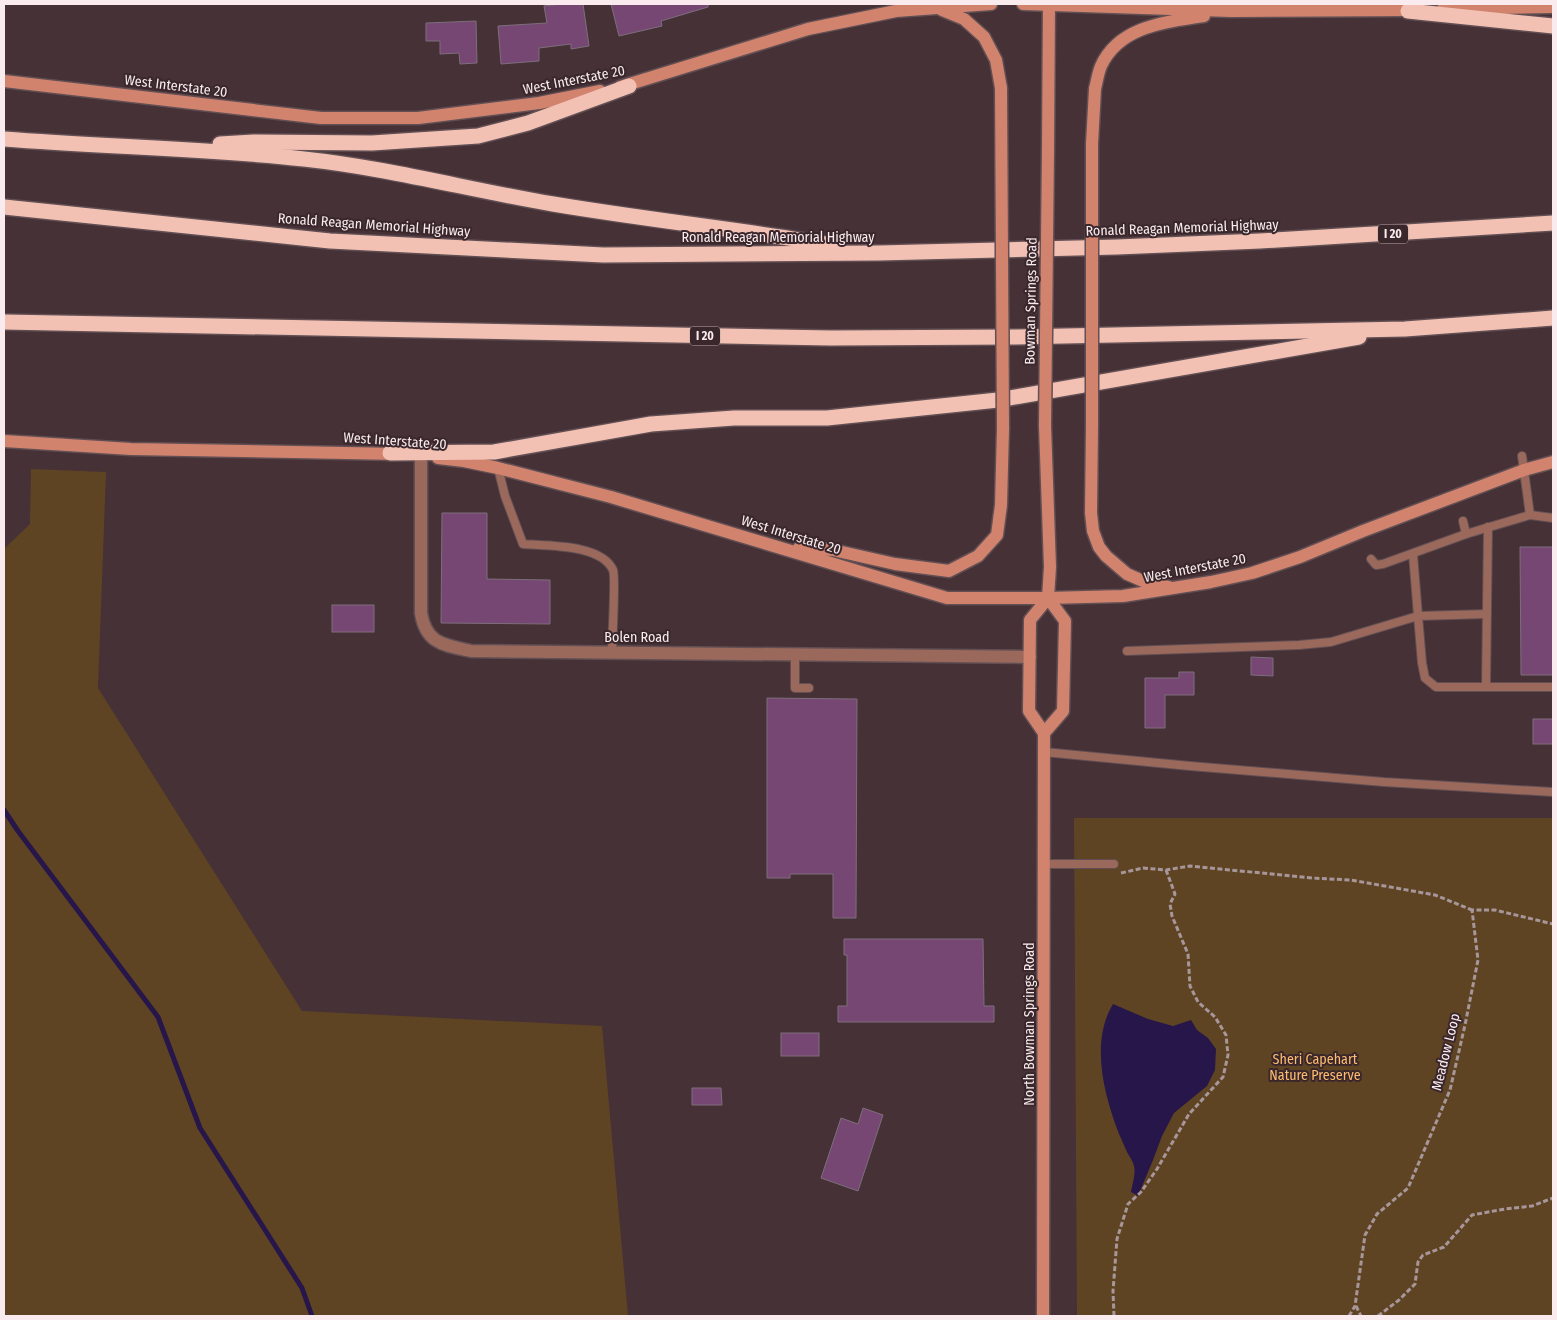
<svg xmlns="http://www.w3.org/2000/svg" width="1557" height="1320" font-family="'Fira Sans Condensed',sans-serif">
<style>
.green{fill:#5f4424}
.water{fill:#271649}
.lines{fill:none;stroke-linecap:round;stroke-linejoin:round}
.stream{stroke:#271649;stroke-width:5}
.building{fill:#764773;stroke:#7e6e7c}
.lane-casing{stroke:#624f53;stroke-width:10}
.street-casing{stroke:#624f53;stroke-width:15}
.secondary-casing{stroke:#624f53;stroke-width:15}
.highway-casing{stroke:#624f53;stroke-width:18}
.path{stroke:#a7969a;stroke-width:3;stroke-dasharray:5 2.5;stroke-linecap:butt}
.lane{stroke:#9b695c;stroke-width:8}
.street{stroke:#9b695c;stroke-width:12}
.secondary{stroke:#d2836e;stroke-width:12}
.highway{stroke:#f3c1b4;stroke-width:15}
.secondary-bridge-casing{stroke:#624f53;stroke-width:15;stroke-linecap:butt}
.secondary-bridge{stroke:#d2836e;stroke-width:12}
.labels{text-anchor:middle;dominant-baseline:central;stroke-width:4;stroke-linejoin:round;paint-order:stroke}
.shield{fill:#3a272c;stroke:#c0b0b4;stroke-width:1}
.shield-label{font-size:12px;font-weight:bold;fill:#f9ebee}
.street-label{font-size:14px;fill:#f9ebee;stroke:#3a272c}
.park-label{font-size:14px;fill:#fdbc6f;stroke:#3a272c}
</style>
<rect width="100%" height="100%" fill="#453136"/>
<g class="green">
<polygon points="31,469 106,472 98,688 302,1011 602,1026 628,1316 4,1316 4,549 30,524"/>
<polygon points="1074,818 1553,818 1553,1316 1077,1316"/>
</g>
<path class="water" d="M1113 1004 1148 1019 1173 1026 1191 1020 1197 1030 1208 1038 1216 1049 1215 1070 1207 1086 1174 1113 1162 1136 1153 1160 1138 1196 1131 1192C1132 1185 1136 1174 1134 1166 1133 1161 1129 1156 1127 1152 1124 1146 1122 1140 1119 1134 1104 1095 1090 1042 1113 1004Z"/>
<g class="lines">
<polyline class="stream" points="4,810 18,831 158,1017 200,1128 302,1288 312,1316"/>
</g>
<g class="building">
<polygon points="560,4 583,4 589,46 571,49 571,44 539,48 539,61 501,64 498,26 547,23 544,6"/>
<polygon points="611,4 708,4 708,7 661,21 662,26 619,36"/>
<polygon points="476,21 477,63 460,64 459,53 440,54 440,41 426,41 426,23"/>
<polygon points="442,513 487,513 487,579 550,580 550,624 441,623"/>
<polygon points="1520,547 1553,547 1553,675 1521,675"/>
<rect x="332" y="605" width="42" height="27"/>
<polygon points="1251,657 1273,658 1273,676 1251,675"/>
<polygon points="1179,672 1194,672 1194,695 1165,695 1165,728 1145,728 1145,678 1179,678"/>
<polygon points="767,698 857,699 856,918 833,918 833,874 790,874 790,878 767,878"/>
<rect x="1533" y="719" width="20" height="25"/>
<polygon points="844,939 983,939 984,1006 994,1006 994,1022 838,1022 838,1006 847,1006 847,955 844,955"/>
<rect x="781" y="1033" width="38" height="23"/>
<polygon points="692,1088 721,1088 722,1105 692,1105"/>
<polygon points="863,1108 883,1115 858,1191 821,1178 841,1118 858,1124"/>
</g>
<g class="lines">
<defs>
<g id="lane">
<path d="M498 468 505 496 523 544C548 546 601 544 613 570 616 577 612 639 612 652"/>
<polyline points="1530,515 1553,518"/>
<polyline points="1463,521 1466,534"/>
<polyline points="1371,559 1376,565 1383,564 1466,534 1530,515 1522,456"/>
<polyline points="1487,614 1418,616 1422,663 1425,678 1436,687 1553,687"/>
<polyline points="1127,651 1299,645 1331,642 1418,616 1413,554"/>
<polyline points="795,653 795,688 809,688"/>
<polyline points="1486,687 1488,527"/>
<polyline points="1044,752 1190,766 1384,782 1553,792"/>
<polyline points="1044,864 1114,864"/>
</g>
<path id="street" d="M421 456V613C426 644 444 645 471 651L1030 657"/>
<g id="secondary">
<polyline points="1023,4 1231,11 1416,10"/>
<polyline points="1443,9 1553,7"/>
<polyline points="942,10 964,19 984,37 996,60 1001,88"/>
<polyline points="4,81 321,118 418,118 539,103 600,91"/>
<polyline points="620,87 808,29 896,11 991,4"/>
<path d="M1095 89C1097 81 1098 73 1101 66 1119 26 1166 22 1204 16"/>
<polyline points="1048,150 1049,4"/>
<polyline points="1045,426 1050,567 1048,598"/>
<polyline points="1092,426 1091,513 1093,531 1099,547 1106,556 1127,574 1143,581 1169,587"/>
<polyline points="4,441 131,449 398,454"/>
<polyline points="438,458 464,461 498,468 611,497 947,598 1048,598 1123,596 1211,582 1252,573 1300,557 1363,531 1524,470 1553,462"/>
<polyline points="799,548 833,550 895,564 949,571 978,556 997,535 1001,505 1003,428"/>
<polyline points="1044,733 1063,711 1065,621 1048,598"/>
<polyline points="1043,1316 1044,733 1029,711 1030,620 1048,598"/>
</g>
<g id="highway">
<polyline points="1408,11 1553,26"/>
<path d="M4 139C104 147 204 148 304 159 388 168 470 190 553 204 648 220 744 230 838 246"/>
<polyline points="220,144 254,142 372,143 478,136 528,123 629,86"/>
<polyline points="4,207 330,241 603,255 879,253 1117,247 1260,241 1553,223"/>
<polyline points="4,322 831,338 1014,337 1405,329 1553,318"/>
<polyline points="390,453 494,452 651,424 734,418 827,418 998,400 1359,337"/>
</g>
</defs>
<use href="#lane" class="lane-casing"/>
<use href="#street" class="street-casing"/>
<use href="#secondary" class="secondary-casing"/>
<use href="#highway" class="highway-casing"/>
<g class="path">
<polyline points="1121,873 1143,868 1166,870 1190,866 1312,878 1351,880 1435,895 1472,910"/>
<polyline points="1356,1306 1361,1316"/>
<polyline points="1114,1316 1113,1291 1117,1239 1128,1204 1141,1192 1157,1169 1189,1114 1223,1077 1228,1055 1226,1035 1215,1017 1198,1002 1190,986 1188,954 1172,916 1170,904 1175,894 1166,870"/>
<polyline points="1349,1316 1355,1306 1365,1235 1377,1214 1408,1188 1450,1090 1465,1025 1478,960 1472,910 1495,910 1553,924"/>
<polyline points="1378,1316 1399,1300 1415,1284 1418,1262 1423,1255 1444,1247 1472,1215 1505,1209 1532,1206 1553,1198"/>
</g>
<use href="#lane" class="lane"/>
<use href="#street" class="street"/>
<use href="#secondary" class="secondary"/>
<use href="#highway" class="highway"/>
<defs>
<g id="secondary-bridge">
<polyline points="1001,88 1003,428"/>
<polyline points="1045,426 1048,150"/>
<polyline points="1092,426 1092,144 1095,89"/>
</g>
</defs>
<use href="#secondary-bridge" class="secondary-bridge-casing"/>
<use href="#secondary-bridge" class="secondary-bridge"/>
</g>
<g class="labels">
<g class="shield">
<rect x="1378" y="224.5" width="30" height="19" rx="4"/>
<rect x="690" y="326.5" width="30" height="19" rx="4"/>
</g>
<g class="shield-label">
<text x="1393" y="234">I 20</text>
<text x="705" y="336">I 20</text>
</g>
<g class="street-label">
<text transform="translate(574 80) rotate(-11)">West Interstate 20</text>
<text transform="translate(176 86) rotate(7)">West Interstate 20</text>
<text transform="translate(374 225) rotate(4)">Ronald Reagan Memorial Highway</text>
<text transform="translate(1182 228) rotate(-2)">Ronald Reagan Memorial Highway</text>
<text x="778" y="237">Ronald Reagan Memorial Highway</text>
<text transform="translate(1031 301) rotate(-89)">Bowman Springs Road</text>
<text transform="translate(395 441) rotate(4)">West Interstate 20</text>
<text transform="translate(791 535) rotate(17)">West Interstate 20</text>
<text transform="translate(1195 568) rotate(-11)">West Interstate 20</text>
<text x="637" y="637">Bolen Road</text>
<text transform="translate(1029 1024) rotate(-90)">North Bowman Springs Road</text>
<text transform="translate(1446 1052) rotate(-76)">Meadow Loop</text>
</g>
<g class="park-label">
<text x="1315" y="1059">Sheri Capehart<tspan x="1315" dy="16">Nature Preserve</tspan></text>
</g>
</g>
<rect width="1557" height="1320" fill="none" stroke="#f9ebee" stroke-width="10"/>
</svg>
